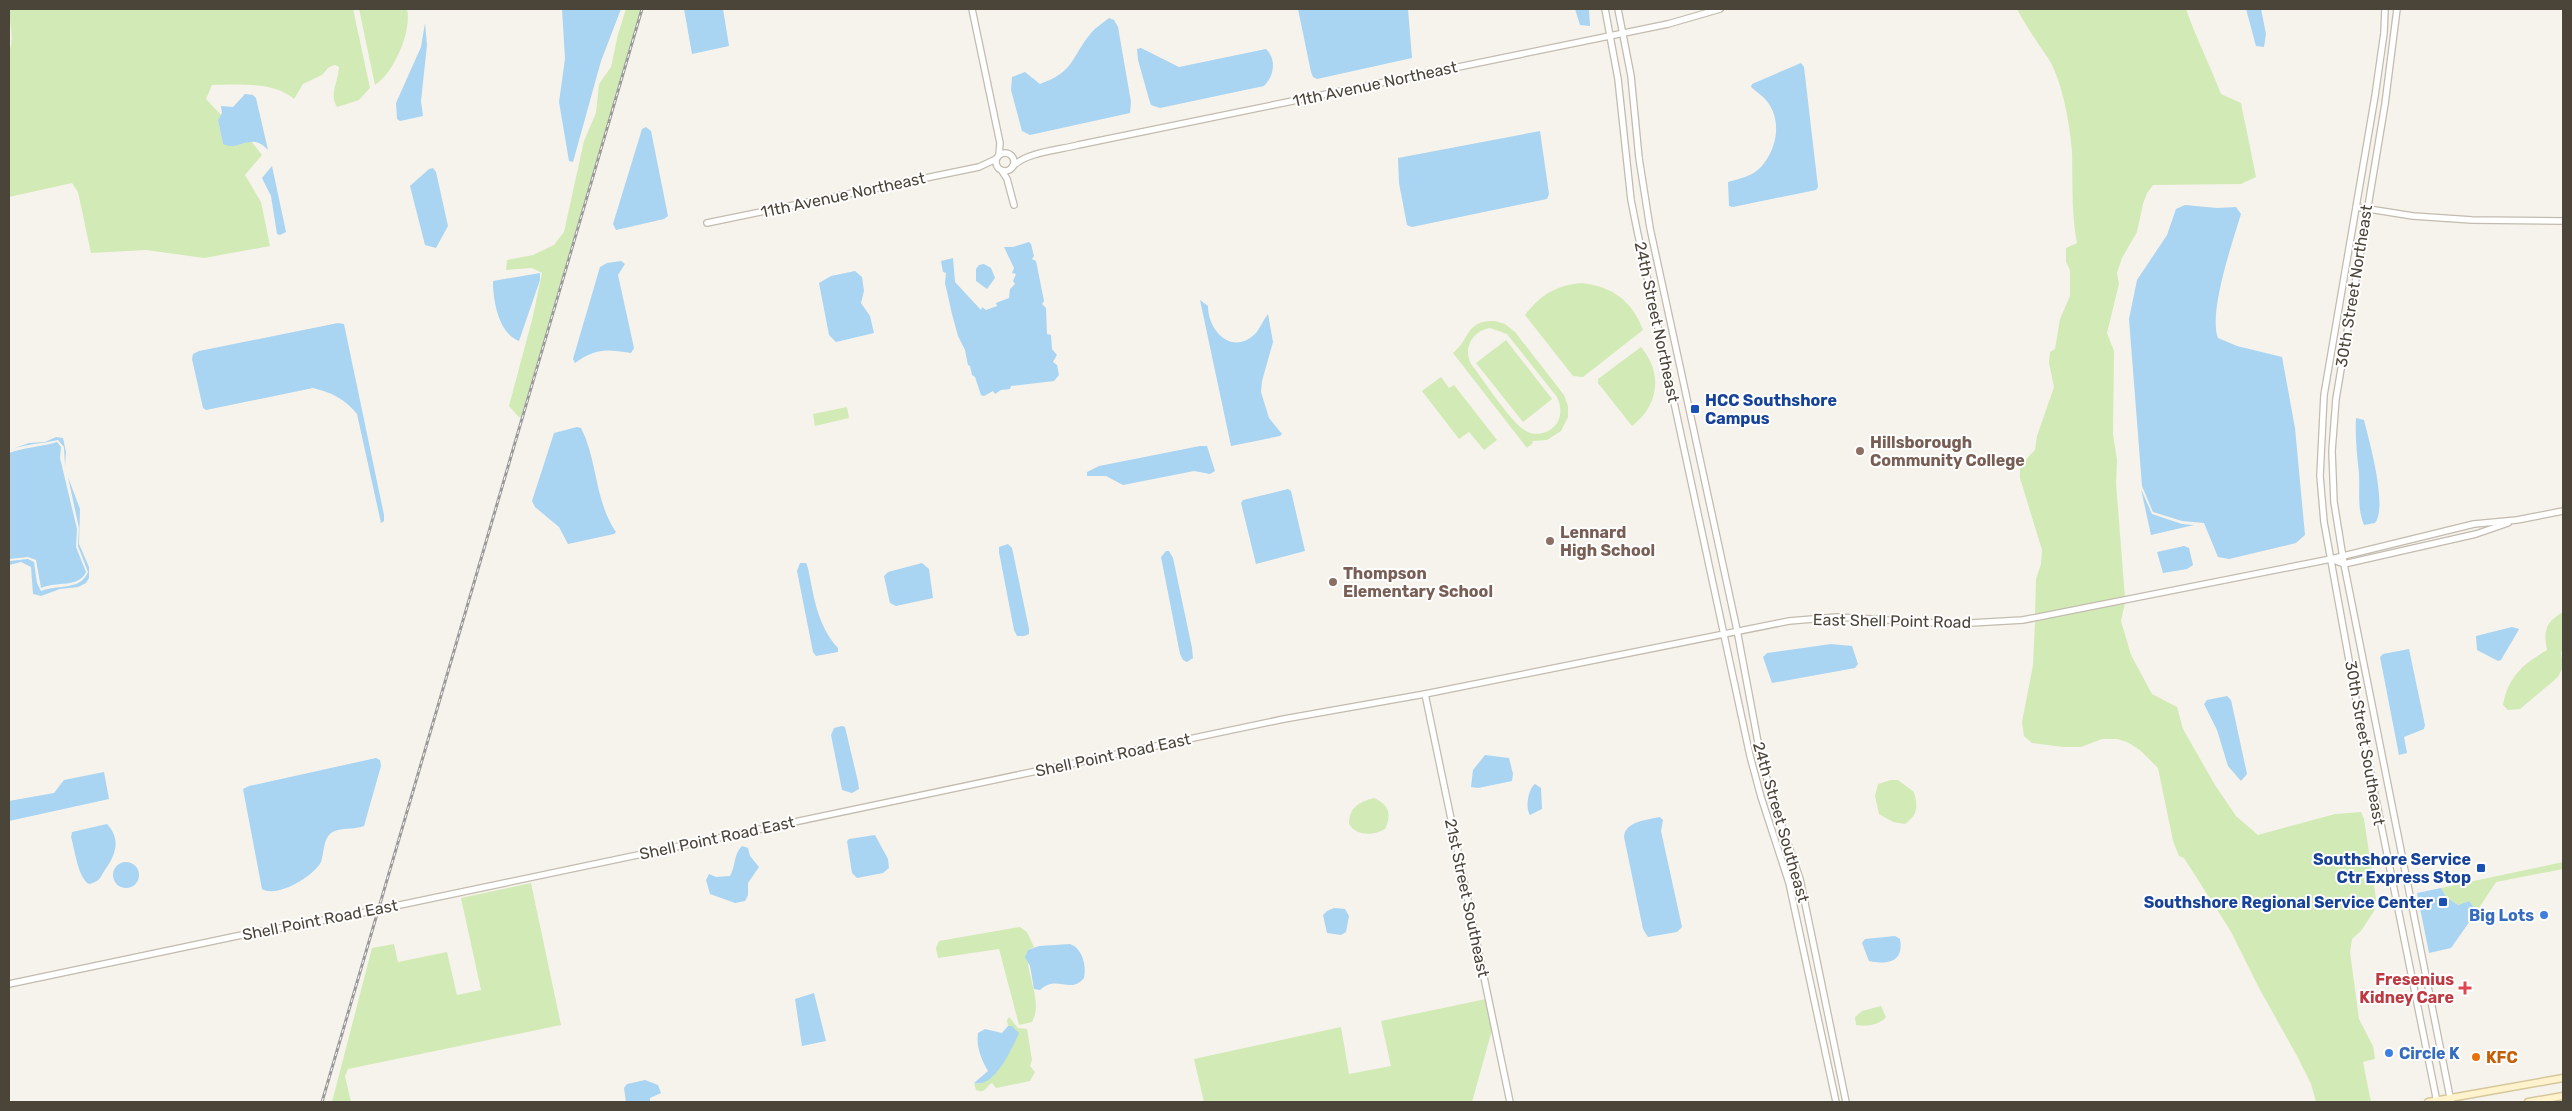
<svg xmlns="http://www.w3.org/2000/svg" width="2572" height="1111" font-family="Rubik,sans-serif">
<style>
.green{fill:#d2eab5;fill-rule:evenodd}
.water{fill:#a9d4f2}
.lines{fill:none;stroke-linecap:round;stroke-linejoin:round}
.tertiary-casing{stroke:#c2bbae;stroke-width:8}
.secondary-casing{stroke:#d6c79b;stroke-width:9}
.tertiary{stroke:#fff;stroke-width:5.5}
.secondary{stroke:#fff3cd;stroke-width:6}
.rail-casing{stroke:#9a9a9a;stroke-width:3}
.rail{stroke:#fff;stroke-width:1;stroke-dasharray:4;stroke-linecap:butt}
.transit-dot{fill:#1a4fb4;stroke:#fff;stroke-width:2}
.education-dot{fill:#8d6e63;stroke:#fff;stroke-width:2}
.shop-dot{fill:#3f7fe0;stroke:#fff;stroke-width:2}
.health-dot{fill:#e0444e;stroke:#fff;stroke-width:2}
.food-dot{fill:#e8710a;stroke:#fff;stroke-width:2}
.labels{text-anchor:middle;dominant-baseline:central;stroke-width:4;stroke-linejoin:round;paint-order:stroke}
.street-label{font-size:16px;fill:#4b4439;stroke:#fff}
.transit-label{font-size:16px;font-weight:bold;fill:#164399;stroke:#fff;text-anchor:end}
.education-label{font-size:16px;font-weight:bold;fill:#785e54;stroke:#fff;text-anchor:start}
.shop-label{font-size:16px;font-weight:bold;fill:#366cbe;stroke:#fff;text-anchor:end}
.health-label{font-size:16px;font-weight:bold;fill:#be3a42;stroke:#fff;text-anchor:end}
.food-label{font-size:16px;font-weight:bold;fill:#c56008;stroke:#fff;text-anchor:start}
</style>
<rect width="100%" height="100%" fill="#f6f3ec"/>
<g class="green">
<path d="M9 9H353L370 88 359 100 337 107C329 94 338 83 339 67L335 65 329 67 322 75 303 84 294 99C275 81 237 85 212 85L206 99 221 115 218 120 223 144 238 145 251 141 262 155 245 175 261 202 270 246 204 258 146 250 91 253 78 192 72 183 9 197V52C15 37 9 24 9 9Z"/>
<path d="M359 9H407C412 32 394 72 375 85Z"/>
<polygon points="626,9 641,9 521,417 519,417 509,406 533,316 542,273 532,268 506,270 507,260 533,255 554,245 564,232 584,141 596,113 599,84 611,67 618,34"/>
<path d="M2017 9H2186C2196 38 2210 65 2221 94L2241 103 2256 177 2241 184 2153 185 2147 193 2143 204 2137 232 2122 258 2117 273 2119 284 2107 333 2114 351 2113 434 2117 460 2116 483 2125 598 2035 615 2036 579 2041 564 2042 550 2020 478V466L2035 450 2037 436 2054 387 2049 363 2050 352 2055 349 2060 319 2070 296V270L2066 262V248L2077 243C2071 212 2073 182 2072 151 2070 125 2062 79 2048 58 2037 42 2026 26 2017 9Z"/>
<path d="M1581 283C1612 286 1632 301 1643 330L1583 377 1573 376 1525 315C1540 295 1557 285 1581 283Z"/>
<path d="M1495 321 1505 324 1515 332 1564 395 1568 406V417L1561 431 1547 440 1532 441 1533 443 1527 448 1453 353C1470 340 1465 320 1495 321ZM1490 328 1507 334 1557 397C1561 406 1562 415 1557 423 1550 433 1536 437 1526 431 1511 423 1483 379 1471 364 1463 348 1472 331 1490 328Z"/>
<polygon points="1506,340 1552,399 1523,422 1476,363"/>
<path d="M1641 347C1663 373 1659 405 1632 426L1598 383V379Z"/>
<polygon points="1441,377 1449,388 1454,385 1497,440 1484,450 1469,432 1459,439 1422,391"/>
<polygon points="847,407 849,418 815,426 813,414"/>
<polygon points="2125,603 2121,621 2131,655 2152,694 2177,707 2183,729 2215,785 2236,816 2258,835 2335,814 2361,812 2364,819 2376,899 2374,911 2361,931 2352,939 2350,952 2359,1019 2373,1046 2375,1059 2363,1062 2371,1102 2316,1102 2311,1084 2297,1056 2259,988 2230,930 2184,858 2179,856 2173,841 2158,768 2140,750 2127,742 2117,739 2102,739 2081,747 2063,747 2032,743 2024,736 2022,722 2033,665 2035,621"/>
<path d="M2563 612V650L2561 652 2563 667 2558 677 2520 709 2508 710 2503 705C2508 677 2523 664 2547 650 2543 630 2546 622 2563 612Z"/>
<path d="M1891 780H1898L1914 792C1918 807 1918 814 1905 824L1893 822 1879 814 1875 796 1878 784Z"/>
<path d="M1374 798C1389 805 1392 814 1385 829 1374 836 1356 836 1349 824 1349 807 1359 802 1374 798Z"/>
<polygon points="2563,862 2563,869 2496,882 2477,911 2469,901 2458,905 2446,897 2441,888"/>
<polygon points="531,883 561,1025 348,1069 345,1076 351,1102 332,1102 372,948 394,944 398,962 447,952 457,995 481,990 461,898"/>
<path d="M1020 927 1027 932 1034 947 1028 950C1024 973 1044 1000 1032 1022L1019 1025 999 949 938 958 936 948 939 941Z"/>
<polygon points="1486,999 1492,1030 1472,1102 1204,1102 1194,1059 1341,1027 1349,1074 1391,1066 1381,1021"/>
<path d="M1881 1006 1886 1017C1879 1025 1866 1027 1856 1025L1855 1017 1862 1011Z"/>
<path d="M1009 1017 1018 1028 1027 1029 1032 1060 1030 1066 1035 1072 1030 1081 996 1088 992 1083C985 1087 986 1094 976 1090L974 1083 979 1084 993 1076 999 1066 1012 1026H1008L1007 1020Z"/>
</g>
<g class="water">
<polygon points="562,9 621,9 601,61 573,162 569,161 559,102 565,59"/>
<polygon points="684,9 723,9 729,46 692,54"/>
<polygon points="1298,9 1408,9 1412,58 1317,79 1313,77 1311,72"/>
<polygon points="1575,9 1589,9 1590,26 1580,25"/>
<polygon points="2246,9 2261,9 2266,34 2264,47 2256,46"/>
<path d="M1109 18 1114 20 1118 27 1131 102 1130 113 1030 135 1022 131 1011 90 1012 77 1025 72 1040 84C1075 71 1070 59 1091 33 1096 27 1103 23 1109 18Z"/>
<polygon points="425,23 427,45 421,101 423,116 400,121 397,119 396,103 421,47"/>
<path d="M1141 48 1179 67 1266 49C1277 60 1274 76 1264 86L1160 108 1151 105 1149 99 1138 60 1137 49Z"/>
<path d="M1801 63 1804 67 1818 187 1816 190 1733 207 1729 206 1728 182C1739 179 1752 176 1760 168 1777 150 1783 120 1766 100 1762 95 1755 91 1751 87L1752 84Z"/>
<path d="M245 94 253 95 256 98 268 150C250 131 241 152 223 144L218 120 222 113 221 106 233 107Z"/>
<polygon points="646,127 651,131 668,216 664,219 616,230 613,224 642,129"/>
<polygon points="1540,131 1549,194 1547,199 1412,227 1407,225 1399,183 1398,158"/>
<polygon points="272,166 286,232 280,235 277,234 271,196 262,178"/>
<polygon points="433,168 436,172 448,226 436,248 425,245 410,186 429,169"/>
<path d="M2185 205 2217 208 2236 207 2241 214C2233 241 2208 312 2218 338L2237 346 2282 357 2295 428 2305 535 2296 543 2229 559 2218 557 2204 523 2182 521 2153 512 2142 486 2129 319 2137 280 2167 235 2176 209Z"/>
<polygon points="1029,242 1031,244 1034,256 1032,259 1036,261 1044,301 1042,304 1046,308 1047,334 1051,335 1052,349 1057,355 1053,362 1057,365 1059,375 1054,381 1011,386 1010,389 1001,390 995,394 993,391 984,396 981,395 975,377 972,375 970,366 968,365 965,350 958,336 952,314 945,283 946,273 943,272 941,261 953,258 955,282 981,310 982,307 986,310 997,306 996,303 1009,298 1010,289 1015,284 1013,281 1016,274 1012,273 1014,268 1004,247 1013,247"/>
<path d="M621 261 625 264 618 275 634 348 631 353C606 349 596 348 575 363L573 359 600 267 607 263Z"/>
<polygon points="984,264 991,268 995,278 987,289 976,281 976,269 979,265"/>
<polygon points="855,271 862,277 864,291 861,303 870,316 874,333 836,342 829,335 819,283 831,276"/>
<path d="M540 273V280L519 341C498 333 493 300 493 281Z"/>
<path d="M1200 300 1208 306C1208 331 1232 356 1255 334 1260 329 1263 320 1268 314L1273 342 1262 381 1261 392 1269 418 1282 434 1280 436 1231 446Z"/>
<path d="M338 323 344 324 384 515V521L381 523 357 414C345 399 331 392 313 388L206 410 203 408 192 359 193 354 199 351Z"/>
<path d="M2356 418 2364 420C2369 440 2388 507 2375 523L2364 525C2357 508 2360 492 2359 474 2357 455 2355 437 2356 418Z"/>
<path d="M577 427 581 428C598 461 594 500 616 532L614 534 568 544 559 527 535 507 532 501 554 433Z"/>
<path d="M56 437 63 438 66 452 65 466 64 447 58 440C41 444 25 444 9 450L29 443 45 442Z"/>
<path d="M57 442 61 447 60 458 77 529 76 547 86 572C79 588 57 581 41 588L36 560 28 557 9 559V453C25 447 41 447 57 442Z"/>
<polygon points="1200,446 1207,446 1215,471 1210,474 1194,471 1123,485 1106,476 1087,476 1087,472 1099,466"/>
<path d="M68 477 80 509 79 544 89 567V578L86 583 78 587 60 589 41 596 33 594 31 567 21 562 9 565V561L28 559 34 562 37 583 41 591C59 584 80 591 88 572L78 546 79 528Z"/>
<polygon points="1288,489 1291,491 1305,551 1256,564 1241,503 1243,500"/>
<polygon points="2141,489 2152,514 2182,524 2194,525 2151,535"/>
<polygon points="1008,544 1012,548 1029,629 1029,634 1024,636 1017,636 1014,630 999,552 999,547"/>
<polygon points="2184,546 2189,548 2193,565 2187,569 2163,573 2157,552"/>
<polygon points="1166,551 1169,551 1173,558 1192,648 1193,658 1187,662 1183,660 1180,654 1161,557"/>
<path d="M800 563H806L808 568C814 597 817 625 838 648V652L816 656 813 652 797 571Z"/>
<polygon points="922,563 929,569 933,598 896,606 890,603 884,576 888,572"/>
<polygon points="2512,627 2519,629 2518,631 2501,660 2498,661 2477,650 2476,636"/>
<polygon points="1831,644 1852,646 1858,664 1855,668 1772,683 1763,657 1767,653"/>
<polygon points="2409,649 2425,725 2424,729 2404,737 2407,753 2399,755 2380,657 2383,654"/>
<polygon points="2227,696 2231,700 2247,774 2241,781 2228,766 2217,730 2204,704 2207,700"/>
<polygon points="842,726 845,727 858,782 859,789 852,793 842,790 831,735 834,728"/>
<polygon points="1485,755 1509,758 1513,774 1512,781 1478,788 1471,787 1473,770"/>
<path d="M376 758 380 760 381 766 364 826C354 830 339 827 331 833 323 839 324 854 321 862 313 877 277 898 262 889L243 789 249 786Z"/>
<polygon points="104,772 109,799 9,821 9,801 54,793 64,780"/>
<path d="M1535 784 1541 788 1542 809 1530 815C1525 808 1528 789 1535 784Z"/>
<path d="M1660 817 1663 820 1661 831 1682 927 1677 932 1648 937 1643 929 1624 837C1625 821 1647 820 1660 817Z"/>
<path d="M107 824C120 838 117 852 107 867 100 876 102 881 89 884 78 878 75 850 71 837L72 832Z"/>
<polygon points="875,835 888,859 889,868 883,873 857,878 852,873 847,841 849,839"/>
<path d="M742 846 748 848 750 856 759 867 748 883V895L745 901 735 903 710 894 706 880 709 874 716 877 730 876C736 866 733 855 742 846Z"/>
<circle cx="126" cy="875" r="13"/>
<polygon points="2441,888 2446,897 2458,905 2469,901 2477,911 2451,948 2429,953 2417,893"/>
<polygon points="1334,908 1345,909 1349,916 1346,932 1341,935 1327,933 1323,915 1327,911"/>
<path d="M1895 936 1900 939C1904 962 1888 965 1869 961L1862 943 1865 939Z"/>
<path d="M1070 944C1082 948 1087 966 1084 978 1070 995 1057 974 1040 990L1034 989 1030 966 1025 957 1028 950 1039 946Z"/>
<polygon points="814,993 826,1041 802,1046 795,999"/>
<path d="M1008 1026H1012L1019 1033C1012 1048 995 1088 974 1083L988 1071C981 1059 976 1046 978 1033L985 1029 1002 1033Z"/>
<polygon points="645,1080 658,1085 661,1093 650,1098 650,1102 626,1102 624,1088 627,1084"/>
</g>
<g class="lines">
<defs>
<g id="tertiary">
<polyline points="972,9 1000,143 999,155"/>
<polyline points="1605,9 1618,79 1631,200 1637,230 1750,756 1761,797 1789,883 1836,1102"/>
<polyline points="1618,9 1631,76 1639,158 1650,228 1737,630 1760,753 1771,794 1800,879 1846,1102"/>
<polyline points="2385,9 2384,33 2375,96 2324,395 2320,476 2324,522 2358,710 2437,1102"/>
<polyline points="2397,9 2385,104 2336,399 2332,451 2334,502 2344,564 2451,1102"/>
<circle cx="1005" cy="162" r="9"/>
<path d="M1012 167C1026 152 1059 150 1078 145L1668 24 1720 9"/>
<polyline points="1002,171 1007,179 1014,205"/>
<polyline points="2356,207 2413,216 2472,220 2563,221"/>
<polyline points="707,223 979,167 996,159"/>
<polyline points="2331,559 2344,564 2476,534 2508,523"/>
<polyline points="1425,694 1510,1102"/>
<polyline points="9,984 237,936 357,914 1284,719 1425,694 1789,621 1837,617 1953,624 2023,620 2331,559 2474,524 2517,520 2563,511"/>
</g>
<g id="secondary">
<polyline points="2428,1102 2563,1078"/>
<polyline points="2528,1102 2563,1096"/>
</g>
</defs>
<use href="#tertiary" class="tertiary-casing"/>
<use href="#secondary" class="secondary-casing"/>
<use href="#tertiary" class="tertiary"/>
<use href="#secondary" class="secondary"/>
<defs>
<polyline id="rail" points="322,1102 642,9"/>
</defs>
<use href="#rail" class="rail-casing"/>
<use href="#rail" class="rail"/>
</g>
<g class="transit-dot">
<rect x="1690" y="404" width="10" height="10" rx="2.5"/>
<rect x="2476" y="863" width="10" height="10" rx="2.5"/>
<rect x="2438" y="897" width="10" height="10" rx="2.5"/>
</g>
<g class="education-dot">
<circle cx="1860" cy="451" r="5"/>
<circle cx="1550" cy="541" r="5"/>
<circle cx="1333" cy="582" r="5"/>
</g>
<g class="shop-dot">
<circle cx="2544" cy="915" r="5"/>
<circle cx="2389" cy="1053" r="5"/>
</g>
<path class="health-dot" d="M2462.5 980.5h5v5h5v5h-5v5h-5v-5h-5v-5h5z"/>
<circle class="food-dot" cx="2476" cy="1057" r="5"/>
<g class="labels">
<g class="street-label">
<text transform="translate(1375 84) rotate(-12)">11th Avenue Northeast</text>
<text transform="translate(843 195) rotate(-12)">11th Avenue Northeast</text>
<text transform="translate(2354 286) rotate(-81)">30th Street Northeast</text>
<text transform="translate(1657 322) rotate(78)">24th Street Northeast</text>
<text transform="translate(1892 621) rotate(1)">East Shell Point Road</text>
<text transform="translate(2365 743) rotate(80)">30th Street Southeast</text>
<text transform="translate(1113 755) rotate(-12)">Shell Point Road East</text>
<text transform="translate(1781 822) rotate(74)">24th Street Southeast</text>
<text transform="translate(717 838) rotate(-12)">Shell Point Road East</text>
<text transform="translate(1467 898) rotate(78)">21st Street Southeast</text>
<text transform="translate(320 920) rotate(-11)">Shell Point Road East</text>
</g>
<g class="transit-label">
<text x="1705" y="400" text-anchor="start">HCC Southshore<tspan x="1705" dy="18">Campus</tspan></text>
<text x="2471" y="859">Southshore Service<tspan x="2471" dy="18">Ctr Express Stop</tspan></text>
<text x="2433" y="902">Southshore Regional Service Center</text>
</g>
<g class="education-label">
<text x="1870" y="442">Hillsborough<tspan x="1870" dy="18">Community College</tspan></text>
<text x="1560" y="532">Lennard<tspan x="1560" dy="18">High School</tspan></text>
<text x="1343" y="573">Thompson<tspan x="1343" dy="18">Elementary School</tspan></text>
</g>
<g class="shop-label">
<text x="2534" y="915">Big Lots</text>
<text x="2399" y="1053" text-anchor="start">Circle K</text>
</g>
<g class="health-label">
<text x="2454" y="979">Fresenius<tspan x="2454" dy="18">Kidney Care</tspan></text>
</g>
<g class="food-label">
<text x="2486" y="1057">KFC</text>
</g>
</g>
<rect width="2572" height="1111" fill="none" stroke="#4b4439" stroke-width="20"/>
</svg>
